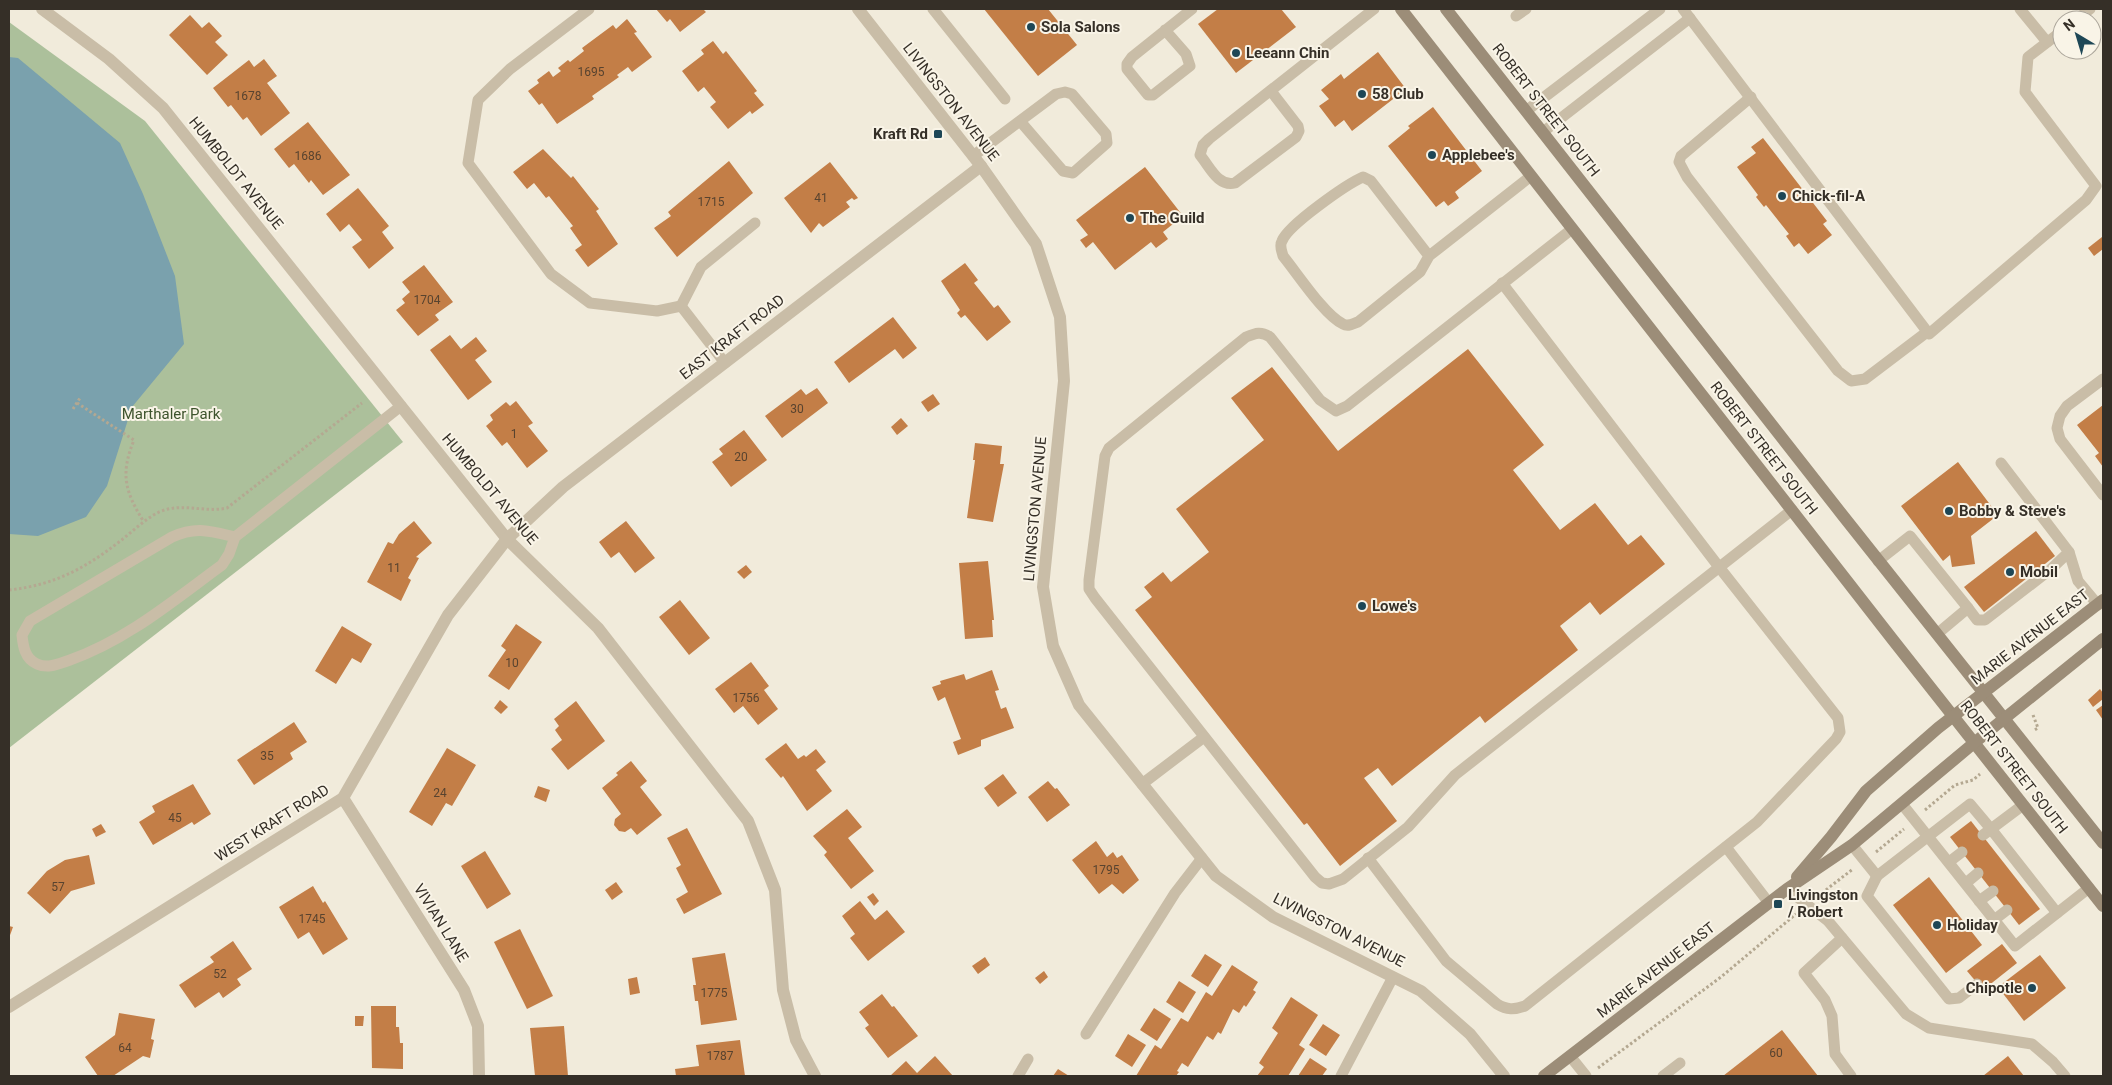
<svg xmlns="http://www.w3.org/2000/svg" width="2112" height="1085" font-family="Roboto,sans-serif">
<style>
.green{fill:#acc09b}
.water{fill:#7aa1ad}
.building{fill:#c37e47}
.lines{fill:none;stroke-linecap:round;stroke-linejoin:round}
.path{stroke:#b4a891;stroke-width:3;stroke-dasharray:2.5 2.5;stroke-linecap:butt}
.lane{stroke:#c9bda7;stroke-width:11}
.street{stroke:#c9bda7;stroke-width:12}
.secondary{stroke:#9c8d78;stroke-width:12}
.poi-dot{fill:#1e4756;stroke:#f9f4e7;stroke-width:2}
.labels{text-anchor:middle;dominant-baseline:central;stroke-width:4;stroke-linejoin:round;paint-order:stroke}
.number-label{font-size:12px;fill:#58432f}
.poi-label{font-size:15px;font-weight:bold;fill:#352f27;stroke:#f9f4e7;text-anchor:start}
.street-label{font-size:15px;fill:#352f27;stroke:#f9f4e7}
.park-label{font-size:15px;fill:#3d532c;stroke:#f9f4e7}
</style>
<rect width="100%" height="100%" fill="#f1ebdb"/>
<polygon class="green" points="9,22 145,121 403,442 9,748"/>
<polygon class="water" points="9,57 18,58 120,143 143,194 175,276 184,344 132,407 107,486 86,517 38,536 9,534"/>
<g class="building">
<polygon points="656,9 703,9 706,12 680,32 670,19 667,22"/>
<polygon points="984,9 1048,9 1077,45 1038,76"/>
<polygon points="1218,9 1281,9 1296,27 1236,73 1198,24"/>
<polygon points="190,15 202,28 209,22 222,36 215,42 228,55 207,75 169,35"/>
<polygon points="627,19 637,32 634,33 652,57 632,72 628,67 617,75 619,77 592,96 594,99 557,124 542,103 539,105 528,91 539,83 537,80 549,71 553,77 561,71 558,68 568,60 570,62 584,51 582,48 613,25 616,29"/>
<polygon points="713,41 723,54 726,51 757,91 754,93 764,105 752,114 750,111 728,129 710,107 716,102 704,87 698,92 682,71 704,54 701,50"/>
<polygon points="1378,52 1406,89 1352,131 1344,120 1335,127 1319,106 1329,99 1321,90 1341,74 1344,79"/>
<polygon points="264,59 277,76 267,83 290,113 261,136 247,117 243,120 231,105 228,107 213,88 249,60 254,67"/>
<polygon points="1433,107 1482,171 1455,192 1459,198 1448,206 1444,201 1436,207 1388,146 1410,128 1408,126"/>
<polygon points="308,122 350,175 323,195 311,180 309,183 294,164 289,168 274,149"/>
<polygon points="1763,138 1827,221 1823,224 1832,235 1808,254 1799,243 1794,247 1786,236 1789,234 1766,205 1764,207 1756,197 1758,195 1737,167 1756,153 1751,147"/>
<polygon points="543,149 571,178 573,176 599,209 596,211 618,244 588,267 575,250 582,245 570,228 573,226 549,196 546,198 534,183 527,189 513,172"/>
<polygon points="729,161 753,193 677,257 654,228 671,216 668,212"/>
<polygon points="830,162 858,198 854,200 852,198 846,202 850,207 823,227 819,223 811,233 784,198"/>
<polygon points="1145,167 1183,216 1163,232 1168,239 1156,248 1151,242 1115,270 1093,242 1086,248 1080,240 1088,235 1076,220"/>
<polygon points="358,188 389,226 382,232 394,248 369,269 352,247 362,240 349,224 340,232 326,214"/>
<polygon points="2102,237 2103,249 2094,256 2088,248"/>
<polygon points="965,263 978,280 974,283 994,308 998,305 1011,322 987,341 965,315 961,318 957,313 960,310 941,281"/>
<polygon points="424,265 453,302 435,315 439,320 418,336 396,310 405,303 402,299 410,292 402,282"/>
<polygon points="893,317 917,348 903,359 895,349 849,383 834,362"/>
<polygon points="450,335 461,349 476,337 487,351 475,360 492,382 468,400 430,350"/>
<polygon points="1468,349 1544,445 1513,470 1560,530 1595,503 1628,545 1641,535 1665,564 1600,615 1590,602 1560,626 1578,650 1485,723 1480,716 1392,786 1378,768 1364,778 1397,821 1340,866 1307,823 1304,825 1135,610 1152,597 1144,587 1163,572 1171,582 1209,552 1176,509 1264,440 1231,398 1272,367 1338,451"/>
<polygon points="817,388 828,403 782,438 765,416 801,389 806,395"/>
<polygon points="933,394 940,404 928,412 921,402"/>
<polygon points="516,401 533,423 528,426 548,451 527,468 507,442 502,446 486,426 493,420 490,415 506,402 510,406"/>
<polygon points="2103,405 2103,467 2095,456 2099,453 2077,425"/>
<polygon points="901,418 908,426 897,435 891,427"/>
<polygon points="744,430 767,460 731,487 712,462 723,454 719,449"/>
<polygon points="975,443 1002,446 1000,464 1004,464 993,522 967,518 975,460 973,460"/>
<polygon points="1958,462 1998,515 1971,536 1975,564 1952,567 1950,555 1943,561 1901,506"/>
<polygon points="414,521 432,543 416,557 419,558 408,578 411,580 401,601 367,582 388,542 393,544 399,534"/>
<polygon points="626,521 655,558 635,573 619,552 611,558 599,542"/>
<polygon points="2036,531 2055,556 1984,612 1964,587"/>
<polygon points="988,561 994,620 992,620 993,637 965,639 959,563"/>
<polygon points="746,565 752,572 744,579 737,572"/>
<polygon points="680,600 710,638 689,655 659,617"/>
<polygon points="516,624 542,642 509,690 488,676 506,650 501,646"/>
<polygon points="342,626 372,644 361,663 352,658 336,684 315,671"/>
<polygon points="751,662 769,686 764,690 778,709 758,725 743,706 734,713 715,689"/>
<polygon points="992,670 999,690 995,691 1001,709 1006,707 1014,728 981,740 981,746 958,755 953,742 961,739 945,697 938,701 932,687 941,684 940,681 964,674 966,680"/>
<polygon points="2100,689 2103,693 2103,699 2093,707 2088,700"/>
<polygon points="500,700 508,707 501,714 494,708"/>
<polygon points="576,701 605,741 568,770 551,749 562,740 555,730 559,726 554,719"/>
<polygon points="2103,705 2103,720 2096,710"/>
<polygon points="294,722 307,742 290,753 293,759 254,785 237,760"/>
<polygon points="786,743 798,759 804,755 806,757 816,749 826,762 816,770 832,791 807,811 783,776 781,778 765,759"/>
<polygon points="447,748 476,765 452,806 446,803 432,826 409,812"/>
<polygon points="631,761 647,781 640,787 662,815 637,835 631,828 625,832 619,831 614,825 615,819 621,814 602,788 618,775 616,773"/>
<polygon points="1003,774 1017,793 998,807 984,788"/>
<polygon points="1048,781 1055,789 1057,788 1070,805 1047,822 1028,797"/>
<polygon points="193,784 211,814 194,825 192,822 153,845 139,822 155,812 152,806"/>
<polygon points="538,786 550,790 546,802 534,797"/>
<polygon points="847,809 862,827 848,838 874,871 851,889 824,855 827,852 813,836"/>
<polygon points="1971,821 2040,909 2019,925 1950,837"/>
<polygon points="101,824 106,832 96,837 92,829"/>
<polygon points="687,828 722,894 684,914 676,899 688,892 676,868 681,865 667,838"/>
<polygon points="1096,841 1107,857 1113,852 1117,858 1122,855 1139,880 1123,894 1112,884 1099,894 1072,860"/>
<polygon points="485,851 511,894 487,909 461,866"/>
<polygon points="89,855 95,884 71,891 50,914 27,893 47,871 65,860"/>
<polygon points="1929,877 1982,945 1946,973 1893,905"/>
<polygon points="616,882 623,892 612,900 605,890"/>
<polygon points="313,886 323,903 325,901 348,939 323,955 309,932 298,939 279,907"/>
<polygon points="873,893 879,901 874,906 867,897"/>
<polygon points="860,901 875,920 887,910 905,932 868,961 850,938 855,934 842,916"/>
<polygon points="9,926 13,927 9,938"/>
<polygon points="520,929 553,996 527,1009 494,942"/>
<polygon points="233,941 252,969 237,979 241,985 223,998 219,992 195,1008 179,985 214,962 210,957"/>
<polygon points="2002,944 2017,963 1983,990 1967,971"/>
<polygon points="725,953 737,1020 701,1025 698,1001 695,1001 693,985 696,985 692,958"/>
<polygon points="1205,954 1222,965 1208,987 1191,976"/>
<polygon points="2040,955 2066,988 2024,1021 1998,987"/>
<polygon points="985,957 990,965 978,974 972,966"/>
<polygon points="1232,965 1258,982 1253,990 1256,992 1246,1007 1244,1005 1239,1013 1233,1009 1221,1034 1218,1032 1213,1040 1207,1036 1188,1067 1182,1063 1177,1071 1179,1072 1176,1076 1136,1076 1155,1045 1161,1049 1181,1018 1188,1022 1206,992 1212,996"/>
<polygon points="1044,971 1048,977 1040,984 1035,978"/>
<polygon points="637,977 640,993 630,995 628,979"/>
<polygon points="1179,981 1196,992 1183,1013 1166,1002"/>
<polygon points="882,994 892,1007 894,1006 918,1036 888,1058 865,1028 869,1025 859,1012"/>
<polygon points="1291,997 1318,1015 1299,1045 1305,1049 1288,1076 1257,1076 1264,1067 1259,1063 1278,1033 1272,1028"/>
<polygon points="371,1006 396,1006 396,1027 399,1027 400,1043 403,1043 403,1069 372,1068"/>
<polygon points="1154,1008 1171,1019 1157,1041 1140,1030"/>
<polygon points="119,1013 155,1019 151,1039 154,1040 150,1058 143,1056 113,1076 98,1076 85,1057 115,1035"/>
<polygon points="355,1016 364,1016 363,1026 355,1026"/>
<polygon points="1323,1024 1340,1035 1326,1056 1309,1045"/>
<polygon points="564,1026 568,1076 535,1076 530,1028"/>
<polygon points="1782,1030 1818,1076 1723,1076"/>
<polygon points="1128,1034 1146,1045 1132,1067 1115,1056"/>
<polygon points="740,1040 745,1076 676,1076 675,1069 699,1066 696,1045"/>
<polygon points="935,1056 953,1076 890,1076 906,1061 917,1073"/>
<polygon points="2008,1056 2024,1076 1983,1076"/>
<polygon points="1310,1058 1327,1069 1322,1076 1298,1076"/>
<polygon points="1058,1069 1069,1076 1053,1076"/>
</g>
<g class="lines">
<g class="path">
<path d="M77 403 134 440C120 474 125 492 144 522"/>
<polyline points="73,409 80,398"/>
<path d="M9 590C54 585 84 569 119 542 132 532 145 519 159 512 182 502 204 513 227 508L362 403"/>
<polyline points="2033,715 2038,728 2033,731"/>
<polyline points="1925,810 1955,785 1973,780 1980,774"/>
<polyline points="1876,852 1904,829"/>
<polyline points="1818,896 1853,869"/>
<polyline points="1598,1068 1721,977 1796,914"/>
</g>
<g class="lane">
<polyline points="589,9 510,69 478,100 468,163 551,274 590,303 657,311 681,306 725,363"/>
<polyline points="933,9 1005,99"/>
<polyline points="1683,9 1929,334 2086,200 2096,186 2025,92 2028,57 2062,31"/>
<polyline points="2020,9 2047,42"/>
<polyline points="1516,16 1526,9"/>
<polyline points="2076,20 2090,9"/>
<polyline points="1165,30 1186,54 1190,66 1153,95 1148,95 1127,69 1127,64 1132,57 1192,9"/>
<path d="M1271 91 1298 126 1299 131 1296 137 1235 183C1218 187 1210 167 1200 155L1203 145 1209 139 1374 9"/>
<polyline points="1751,97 1681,156 1679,162 1687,177 1838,371 1851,381 1865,379 1927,332"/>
<polyline points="1526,111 1660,9"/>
<polyline points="1543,132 1690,18"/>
<polyline points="973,156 1056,94 1065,92 1072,94 1106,134 1107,143 1073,173 1063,171 1020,121"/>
<path d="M1572 229 1347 406 1336 411 1320 400 1270 337C1261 331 1256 333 1246 337L1109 448 1105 456 1089 580V589L1095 598 1315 877 1322 883 1329 884 1343 879 1408 827 1455 775 1792 510"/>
<path d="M1429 256 1371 181 1363 177C1347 184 1288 225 1282 241 1279 246 1282 251 1283 256 1297 273 1325 316 1343 324 1348 327 1352 324 1358 322L1420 272 1429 256 1531 176"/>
<polyline points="681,306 701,267 755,223"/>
<polyline points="2103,379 2067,406 2060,416 2057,428 2060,439 2103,495"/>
<polyline points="2001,463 2069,552 2078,581 2098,605"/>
<path d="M235 537 229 554 222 565C174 600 127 640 70 660 58 664 48 669 37 664 25 659 23 646 22 635L30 621 172 537C196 526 210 531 235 537L401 406"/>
<polyline points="1878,561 1910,536 1968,608"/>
<polyline points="1937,634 1968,608 1977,620 1985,620 2051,569 2069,552"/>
<polyline points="1142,784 1204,737"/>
<polyline points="1902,804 2015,946 2089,888"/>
<polyline points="1983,835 1991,829 2057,913"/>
<polyline points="1852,845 1877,876 1970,804 1991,829 2023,805"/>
<polyline points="1726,847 1769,903"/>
<path d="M1368 858 1446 961 1497 1004C1507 1010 1514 1010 1525 1006L1757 822 1836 739 1840 732 1838 718 1719 567 1502 283"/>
<polyline points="1949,862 1962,852"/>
<polyline points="1877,876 1867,896 1949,999 1959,998 1977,984"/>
<polyline points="1966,883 1978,873"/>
<polyline points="1787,889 1828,921 1906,1014 1929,1028 2032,1044 2053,1062 2065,1076"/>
<polyline points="1979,901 1993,891"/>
<polyline points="1994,920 2007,910"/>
<polyline points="1842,938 1804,973 1825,1000 1832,1016 1835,1054 1851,1076"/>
<polyline points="1086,1034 1175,893 1202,858"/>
<polyline points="1570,1056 1586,1076"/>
<polyline points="1018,1076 1028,1059"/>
<polyline points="1341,1076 1393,977"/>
<polyline points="1663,1076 1680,1063"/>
</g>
<g class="street">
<polyline points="42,9 109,59 163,108 507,539 598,628 748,821 775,890 783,990 796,1040 815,1076"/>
<polyline points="858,9 981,166 1036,244 1060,317 1064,381 1043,587 1053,646 1079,705 1216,876 1273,917 1421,991 1470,1034 1504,1076"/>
<polyline points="343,798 464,990 478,1026 479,1076"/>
<polyline points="9,1007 343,798 448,615 507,539 563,487 981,166"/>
</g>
<g class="secondary">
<polyline points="1401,9 1893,640 2103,906"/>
<polyline points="1446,9 1844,517 2103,843"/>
<polyline points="1797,877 1831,837 1866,791 1938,728 2103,600"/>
<polyline points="1544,1076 1787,889 1852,845 1974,743 2103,639"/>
</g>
</g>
<g class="poi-dot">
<circle cx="1031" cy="27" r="5"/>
<circle cx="1236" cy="53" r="5"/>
<circle cx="1362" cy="94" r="5"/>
<rect x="933" y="129" width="10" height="10" rx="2.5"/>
<circle cx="1432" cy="155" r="5"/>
<circle cx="1782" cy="196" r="5"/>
<circle cx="1130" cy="218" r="5"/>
<circle cx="1949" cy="511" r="5"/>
<circle cx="2010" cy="572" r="5"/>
<circle cx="1362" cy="606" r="5"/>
<rect x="1773" y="899" width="10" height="10" rx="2.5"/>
<circle cx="1937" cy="925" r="5"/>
<circle cx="2032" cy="988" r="5"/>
</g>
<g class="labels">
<g class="number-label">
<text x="591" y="72">1695</text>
<text x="248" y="96">1678</text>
<text x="308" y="156">1686</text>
<text x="821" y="198">41</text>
<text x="711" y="202">1715</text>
<text x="427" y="300">1704</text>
<text x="797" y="409">30</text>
<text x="514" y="434">1</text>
<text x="741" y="457">20</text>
<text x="394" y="568">11</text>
<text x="512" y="663">10</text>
<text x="746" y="698">1756</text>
<text x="267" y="756">35</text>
<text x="440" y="793">24</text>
<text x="175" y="818">45</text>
<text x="1106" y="870">1795</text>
<text x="58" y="887">57</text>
<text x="312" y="919">1745</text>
<text x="220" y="974">52</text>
<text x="714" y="993">1775</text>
<text x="125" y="1048">64</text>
<text x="1776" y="1053">60</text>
<text x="720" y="1056">1787</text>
</g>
<g class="poi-label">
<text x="1041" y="27">Sola Salons</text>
<text x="1246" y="53">Leeann Chin</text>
<text x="1372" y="94">58 Club</text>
<text x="928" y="134" text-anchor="end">Kraft Rd</text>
<text x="1442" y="155">Applebee's</text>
<text x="1792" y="196">Chick-fil-A</text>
<text x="1140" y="218">The Guild</text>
<text x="1959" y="511">Bobby &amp; Steve's</text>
<text x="2020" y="572">Mobil</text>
<text x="1372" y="606">Lowe's</text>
<text x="1788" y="895">Livingston<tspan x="1788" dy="17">/ Robert</tspan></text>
<text x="1947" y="925">Holiday</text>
<text x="2022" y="988" text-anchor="end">Chipotle</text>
</g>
<g class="street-label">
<text transform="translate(951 102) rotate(52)">LIVINGSTON AVENUE</text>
<text transform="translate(1546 110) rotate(52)">ROBERT STREET SOUTH</text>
<text transform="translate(236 173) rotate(51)">HUMBOLDT AVENUE</text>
<text transform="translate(732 337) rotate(-38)">EAST KRAFT ROAD</text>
<text transform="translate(1764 448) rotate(52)">ROBERT STREET SOUTH</text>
<text transform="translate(490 489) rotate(50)">HUMBOLDT AVENUE</text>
<text transform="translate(1035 509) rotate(-85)">LIVINGSTON AVENUE</text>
<text transform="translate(2030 637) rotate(-38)">MARIE AVENUE EAST</text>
<text transform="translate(2014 767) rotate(52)">ROBERT STREET SOUTH</text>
<text transform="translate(272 823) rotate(-32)">WEST KRAFT ROAD</text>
<text transform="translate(441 923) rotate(58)">VIVIAN LANE</text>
<text transform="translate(1339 930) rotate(27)">LIVINGSTON AVENUE</text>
<text transform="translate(1656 970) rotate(-38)">MARIE AVENUE EAST</text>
</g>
<g class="park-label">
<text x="171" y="414">Marthaler Park</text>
</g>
</g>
<rect width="2112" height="1085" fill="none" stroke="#352f27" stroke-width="20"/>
<g transform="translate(2077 35) rotate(322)"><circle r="24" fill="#f9f4e7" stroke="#aba59a"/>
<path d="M0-4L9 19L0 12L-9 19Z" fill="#1e4756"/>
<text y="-8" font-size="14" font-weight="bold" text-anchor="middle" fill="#352f27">N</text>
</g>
</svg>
